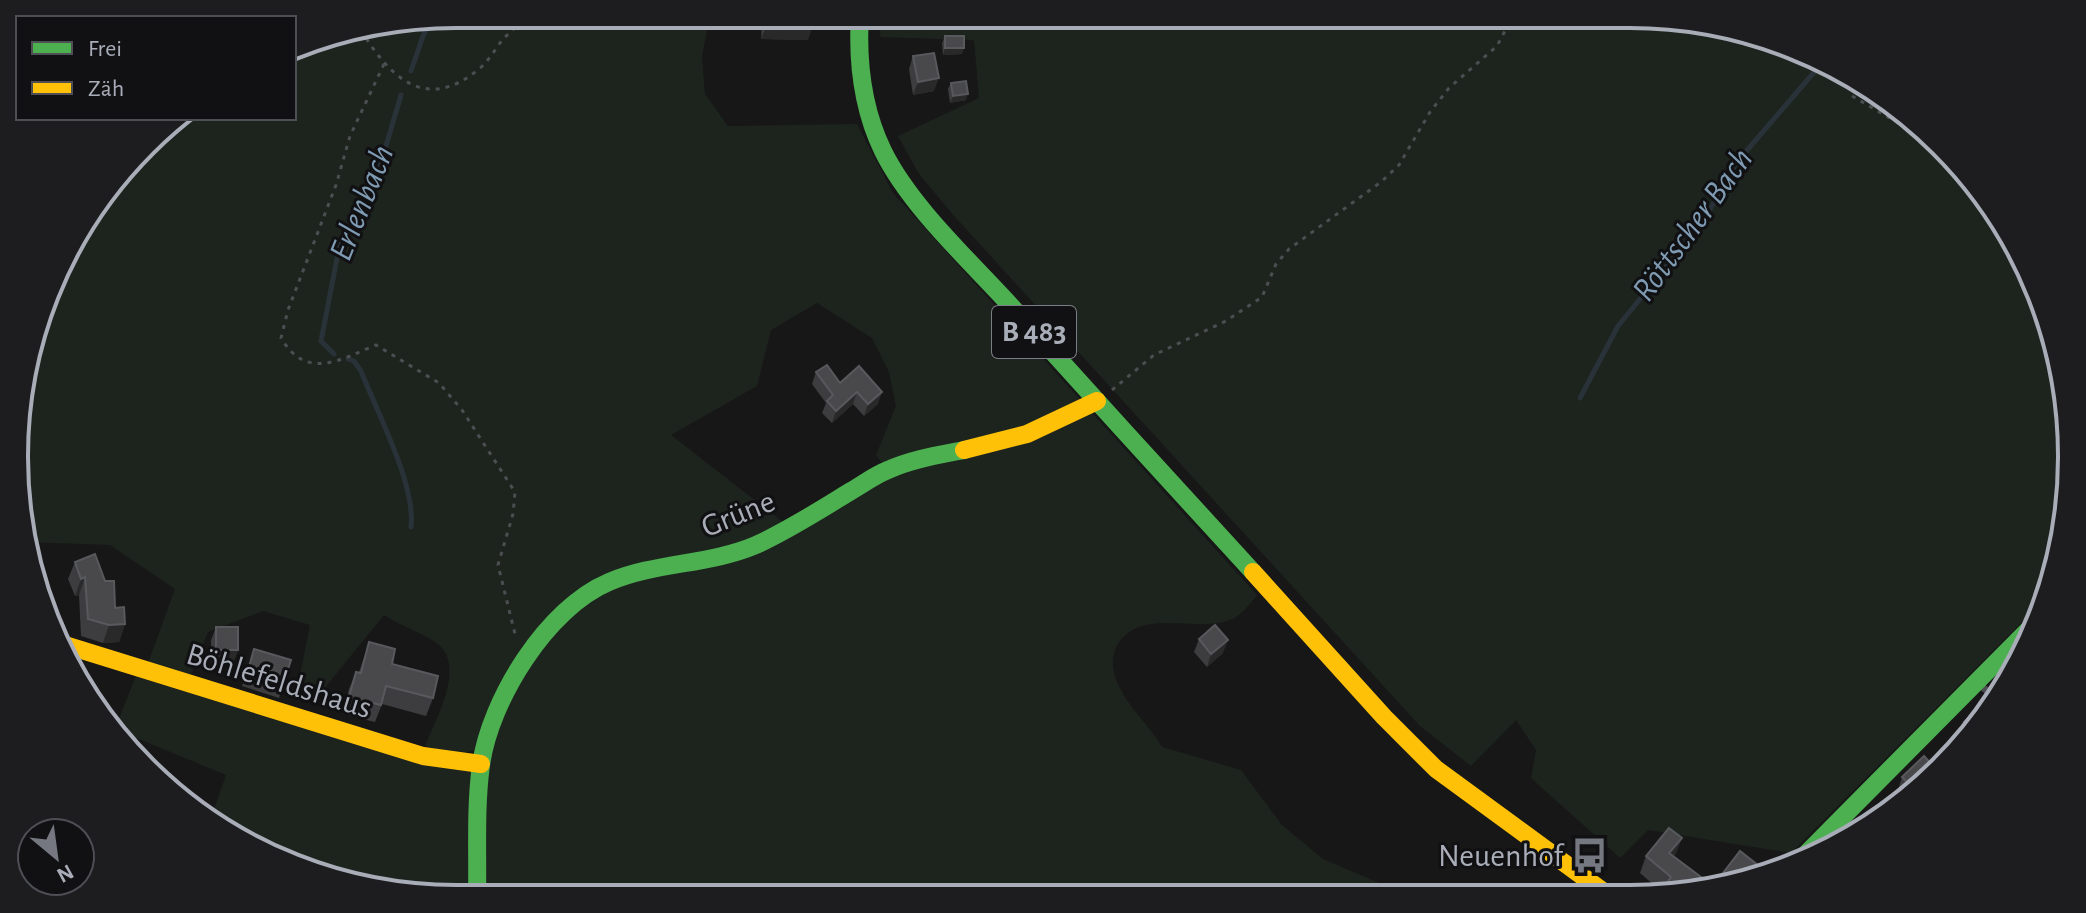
<svg xmlns="http://www.w3.org/2000/svg" width="2086" height="913" font-family="'Alegreya Sans',sans-serif">
<style>
.green{fill:#1d241e;fill-rule:evenodd}
.lines{fill:none;stroke-linecap:round;stroke-linejoin:round}
.stream{stroke:#2a3239;stroke-width:5}
.path{stroke:#4d4e52;stroke-width:3;stroke-dasharray:4 6;stroke-linecap:butt}
.lane{stroke:#4b4c50;stroke-width:7}
.fast{stroke:#4caf50;stroke-width:18}
.slow{stroke:#ffc107;stroke-width:18}
.wall{fill:#3d3d3f}
.shaded-wall{fill:#29292a}
.building{fill:#49494c;stroke:#58595d;stroke-width:2}
.labels{text-anchor:middle;dominant-baseline:central;stroke-width:6;stroke-linejoin:round;paint-order:stroke}
.shield{fill:#111113;stroke:#7b7e86;stroke-width:2}
.shield-label{font-size:30px;font-weight:bold;fill:#a8adb8}
.street-label{font-size:32px;fill:#a8adb8;stroke:#111113}
.poi-label{font-size:32px;fill:#a8adb8;stroke:#111113;text-anchor:end}
.water-label{font-size:34px;font-style:italic;fill:#7f9bb3;stroke:#111113}
.rim{fill:none;stroke:#a8adb8;stroke-width:4}
</style>
<rect width="100%" height="100%" fill="#171717"/>
<g class="green">
<path d="M457 14H710L702 56 705 94 728 126 857 124 893 193 1257 595C1250 604 1241 616 1230 620 1195 633 1142 607 1118 644 1110 657 1112 673 1119 686 1129 708 1149 725 1162 747L1241 770 1282 825 1323 859 1410 896 479 899 477 749 451 758 425 746C436 719 468 663 435 642 419 631 400 626 384 615L319 695H296L310 625 263 611 208 632 189 679 147 666 175 589 110 545 27 542 18 515 22 371 73 236 165 124 175 118H294V49L314 38ZM817 303 872 338 889 372 896 406 876 455 891 474 787 525 671 435 757 386 771 330Z"/>
<polygon points="882,14 1630,14 1798,48 1942,143 2038,287 2072,456 2038,625 2026,618 1791,853 1648,830 1620,858 1531,778 1536,750 1516,720 1471,766 1420,726 956,218 919,174 898,136 979,98 974,40 880,37"/>
<polygon points="137,673 468,769 478,776 476,899 456,899 288,865 211,818 226,775 115,729"/>
</g>
<g class="lines">
<g class="stream">
<polyline points="411,71 423,36 433,18"/>
<polyline points="334,354 321,341 341,238 371,197 401,95"/>
<path d="M348 359 354 361 361 371C377 412 416 485 411 527"/>
<polyline points="1580,398 1618,326 1703,222 1736,163 1822,63"/>
</g>
<g class="path">
<path d="M361 30C390 78 426 113 479 69 489 61 495 49 503 39 512 30 522 22 531 14"/>
<path d="M384 64 350 136 336 185 288 310 281 338C307 381 339 360 376 345L439 383 462 410 515 492 513 514 498 565 516 638"/>
<polyline points="1852,96 1907,128 1943,164 1966,179"/>
<polyline points="1112,390 1154,355 1226,321 1262,297 1276,264 1289,249 1381,182 1399,165 1430,112 1449,88 1497,46 1514,14"/>
</g>
<polyline class="lane" points="1978,684 1997,698"/>
<g class="fast">
<path d="M860 14C857 61 862 108 883 151 910 206 969 260 1011 306 1091 395 1172 484 1253 572"/>
<polyline points="1793,867 2040,618"/>
<path d="M477 899C478 855 475 809 481 765 490 700 547 608 609 582 656 562 709 565 756 545 789 530 820 510 851 491 863 484 875 475 888 470 912 459 939 455 964 450"/>
</g>
<g class="slow">
<polyline points="964,450 1027,434 1097,401"/>
<polyline points="1253,572 1384,717 1436,769 1608,895"/>
<polyline points="62,644 423,756 481,764"/>
</g>
</g>
<g class="wall">
<polygon points="747,14 764,14 760,26 745,23"/>
<polygon points="764,14 812,14 808,40 761,39 762,22"/>
<polygon points="945,36 962,54 943,55 942,43"/>
<polygon points="913,56 934,91 913,95 909,69"/>
<polygon points="951,83 966,100 950,103 948,89"/>
<polygon points="816,372 840,383 878,404 864,416 853,404 832,423 822,413 826,403 812,384"/>
<polygon points="75,562 115,608 125,624 119,642 103,643 81,636 79,595 75,596 68,579"/>
<polygon points="216,627 238,650 233,663 211,663 211,640"/>
<polygon points="1199,639 1223,653 1207,667 1194,652"/>
<polygon points="369,642 392,664 433,698 426,716 382,704 375,722 343,714 349,689 356,672 359,672"/>
<polygon points="254,649 283,685 279,698 242,686"/>
<polygon points="1964,722 1981,726 1961,745 1957,741"/>
<polygon points="1937,770 1907,800 1898,790 1902,777"/>
<polygon points="1682,838 1674,856 1713,886 1759,866 1755,877 1688,895 1662,895 1663,893 1640,873 1646,856"/>
</g>
<g class="shaded-wall">
<polygon points="766,27 812,28 808,40 761,39"/>
<polygon points="945,48 964,48 962,54 943,55"/>
<polygon points="939,78 934,91 913,95 918,82"/>
<polygon points="968,94 966,100 950,103 953,96"/>
<polygon points="857,392 853,404 832,423 836,411"/>
<polygon points="882,392 878,404 864,416 868,404"/>
<polygon points="85,577 79,595 75,596 81,579"/>
<polygon points="125,624 119,642 103,643 109,625"/>
<polygon points="1228,640 1223,653 1207,667 1211,654"/>
<polygon points="216,650 238,650 233,663 211,663"/>
<polygon points="1682,838 1676,854 1663,869 1669,853"/>
</g>
<g class="building">
<polygon points="766,14 812,14 812,28 766,27"/>
<rect x="945" y="36" width="19" height="12"/>
<polygon points="934,53 939,78 918,82 913,56"/>
<polygon points="966,81 968,94 953,96 951,83"/>
<polygon points="827,365 840,383 859,366 882,392 868,404 857,392 836,411 827,401 833,395 816,372"/>
<polygon points="95,554 105,581 114,581 115,608 124,607 125,624 109,625 88,619 85,577 81,579 75,562"/>
<polygon points="1215,625 1228,640 1211,654 1199,639"/>
<rect x="216" y="627" width="22" height="23"/>
<polygon points="369,642 395,649 392,664 438,676 433,698 386,686 381,705 349,697 356,672 361,673"/>
<polygon points="254,649 291,660 283,685 247,674"/>
<polygon points="1998,691 2000,693 1981,726 1974,732 1964,722"/>
<polygon points="1924,756 1937,770 1916,791 1902,777"/>
<polygon points="1669,828 1682,838 1669,853 1713,886 1740,851 1759,866 1750,878 1688,895 1682,895 1667,883 1671,877 1646,856"/>
</g>
<defs>
<symbol id="bus-bare" viewBox="-9 -9 18 18"><path d="M-5-6H5V4H4V6H2V4H-2V6H-4V4H-5ZM-3.5-4V0h7V-4ZM-3.5 1.2v1.5H-2V1.2ZM2 1.2v1.5H3.5V1.2Z" fill="#757880" stroke="#111113" stroke-width="2.5" paint-order="stroke"/></symbol>
</defs>
<g fill-rule="evenodd">
<use href="#bus-bare" x="1564" y="830" width="51" height="51"/>
</g>
<g class="labels">
<rect class="shield" x="992" y="306" width="84" height="52" rx="6"/>
<g class="shield-label">
<text x="1034" y="332">B 483</text>
</g>
<g class="street-label">
<text transform="translate(738 514) rotate(-22)">Grüne</text>
<text transform="translate(279 681) rotate(17)">Böhlefeldshaus</text>
</g>
<g class="poi-label">
<text x="1563" y="856">Neuenhof</text>
</g>
<g class="water-label">
<text transform="translate(362 203) rotate(-68)">Erlenbach</text>
<text transform="translate(1693 225) rotate(-54)">Röttscher Bach</text>
</g>
</g>
<path d="M0 0H2086V913H0ZM456 28H1630A428 428 0 0 1 2058 456V457A428 428 0 0 1 1630 885H456A428 428 0 0 1 28 457V456A428 428 0 0 1 456 28Z" fill="#1d1d20" fill-rule="evenodd"/>
<path class="rim" d="M456 28H1630A428 428 0 0 1 2058 456V457A428 428 0 0 1 1630 885H456A428 428 0 0 1 28 457V456A428 428 0 0 1 456 28Z"/>
<rect x="16" y="16" width="280" height="104" fill="#111113" stroke="#4d4f55" stroke-width="2"/>
<rect x="32" y="42" width="40" height="12" fill="#4caf50" stroke="#4d4f55" stroke-width="2"/>
<text x="88" y="56" font-size="24" fill="#a8adb8">Frei</text>
<rect x="32" y="82" width="40" height="12" fill="#ffc107" stroke="#4d4f55" stroke-width="2"/>
<text x="88" y="96" font-size="24" fill="#a8adb8">Zäh</text>
<g transform="translate(56 857) rotate(151)"><circle r="38" fill="#111113" stroke="#4d4f55" stroke-width="2"/>
<path d="M0-6L14 30L0 20L-14 30Z" fill="#757880"/>
<text y="-12" font-size="22" font-weight="bold" text-anchor="middle" fill="#a8adb8">N</text>
</g>
</svg>
